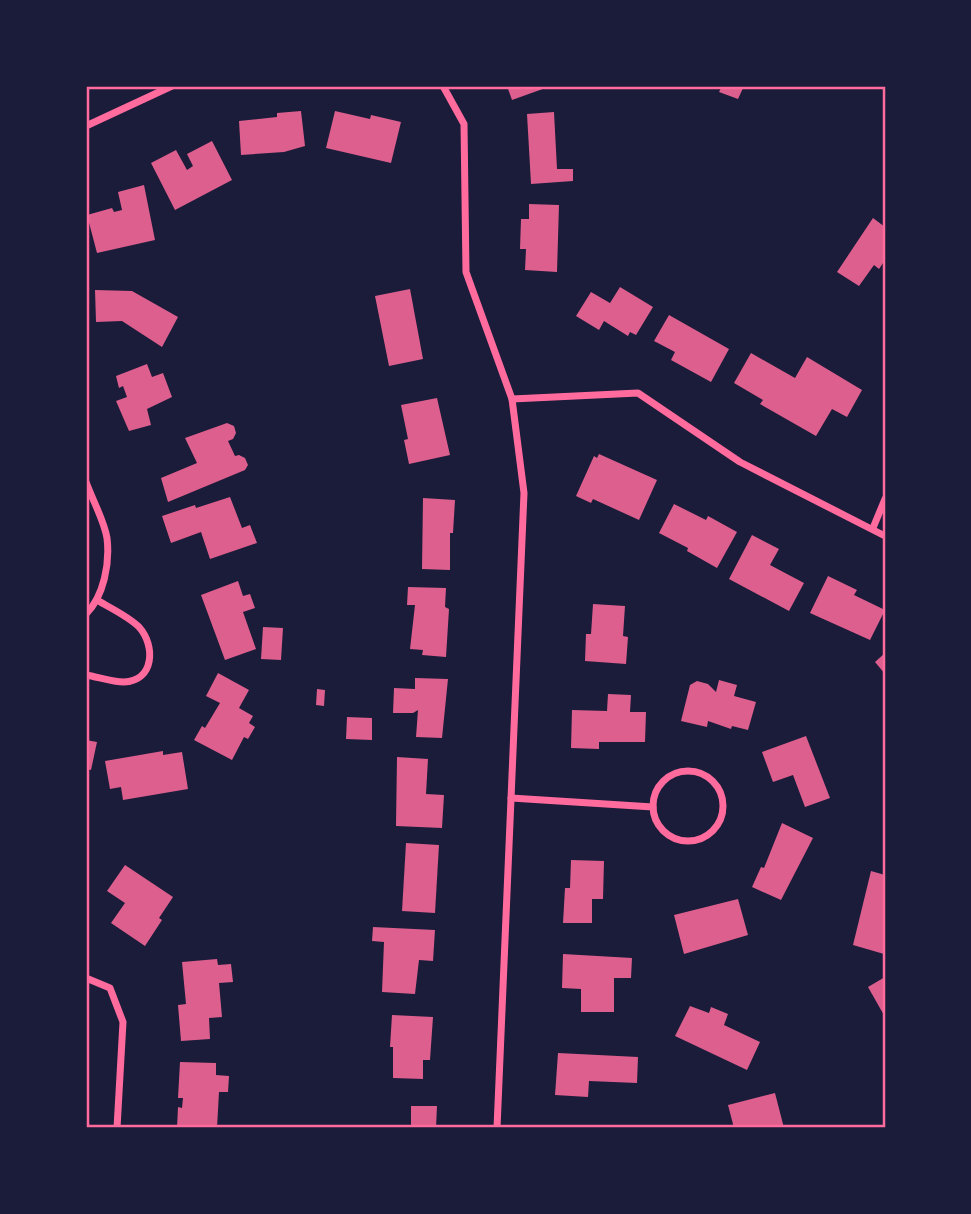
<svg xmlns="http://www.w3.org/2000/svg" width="971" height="1214" font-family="'Fira Sans',sans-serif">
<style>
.building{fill:#dd5f8e}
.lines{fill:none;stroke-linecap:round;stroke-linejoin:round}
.minor{stroke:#ff6b9d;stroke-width:7}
.neatline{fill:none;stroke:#ff6b9d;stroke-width:2.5}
</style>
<rect width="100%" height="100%" fill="#1b1b3a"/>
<g class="building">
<polygon points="507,86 551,86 512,100"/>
<polygon points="722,86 744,86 738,99 719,92"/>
<polygon points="301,111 305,146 284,152 241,155 239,121 277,117 277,113"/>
<polygon points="335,111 370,119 371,115 401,122 391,163 326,148"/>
<polygon points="554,112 557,169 573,169 573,181 531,184 527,114"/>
<polygon points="212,141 232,180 175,210 151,163 176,150 187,170 193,166 187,154"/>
<polygon points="144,185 155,240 97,253 87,215 112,208 114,212 122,210 118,192"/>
<polygon points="529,204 559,205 557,272 525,270 526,249 520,249 521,219 529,219"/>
<polygon points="873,218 885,227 885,260 879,269 874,265 859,286 837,272"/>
<polygon points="620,287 653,307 636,335 630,332 628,336 604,321 599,330 576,316 591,292 610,303"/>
<polygon points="410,289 423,359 389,366 375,296"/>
<polygon points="95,290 132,291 178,317 162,347 122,321 96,322"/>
<polygon points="669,315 729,349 711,382 671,360 675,352 654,341"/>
<polygon points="751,353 795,378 807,357 862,390 847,417 832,409 816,436 760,404 763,400 734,383"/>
<polygon points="147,364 152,377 163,373 172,397 147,409 151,425 129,431 116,401 127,397 123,386 119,388 116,376"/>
<polygon points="437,398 450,455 409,464 404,440 408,439 401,405"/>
<polygon points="227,423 234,426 236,433 233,439 228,441 235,456 239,455 245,458 248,465 245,470 168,502 161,478 197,463 185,438"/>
<polygon points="599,454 657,480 639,520 593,499 591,503 576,496 594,456 597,458"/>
<polygon points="230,497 242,528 250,525 257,543 210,559 201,532 171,543 162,516 195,505 196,508"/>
<polygon points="423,498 455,500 453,533 450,533 450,570 422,569"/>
<polygon points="674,504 706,520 708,516 737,532 717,568 687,551 688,548 659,533"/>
<polygon points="752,535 779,549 770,565 804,583 789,611 729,579"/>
<polygon points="828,576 857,590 854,595 885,610 870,640 810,613"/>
<polygon points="238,581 243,596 250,594 255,608 243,612 256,649 225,660 201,595"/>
<polygon points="408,587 446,588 445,607 449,609 446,657 422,655 423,650 410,649 415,605 407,605"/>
<polygon points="593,604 625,606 623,636 628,637 626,664 585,661 586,634 591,634"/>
<polygon points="263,627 283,628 281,660 261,659"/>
<polygon points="885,653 885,674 875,662"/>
<polygon points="218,673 249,690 239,708 253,716 249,723 255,727 248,739 244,737 232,760 194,740 202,726 205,728 220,703 206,696"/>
<polygon points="415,678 448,679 442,738 416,737 418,710 413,713 393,713 394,688 415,689"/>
<polygon points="719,680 737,685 734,696 756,702 748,730 732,726 731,729 708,721 707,727 681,721 690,685 697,681 708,684 716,692"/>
<polygon points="317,689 325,690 324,706 316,705"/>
<polygon points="608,694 631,695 630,712 646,712 645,742 599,742 599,749 571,748 572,710 607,711"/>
<polygon points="347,717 372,718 372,740 346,739"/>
<polygon points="806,736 830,798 805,807 793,775 773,782 762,752"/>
<polygon points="86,740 97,742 91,770 86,769"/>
<polygon points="163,751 163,755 182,752 188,789 123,800 121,787 110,789 105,761"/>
<polygon points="397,757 428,759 426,794 444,795 442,828 396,826"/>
<polygon points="782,823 813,838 781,900 752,887 761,867 764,868"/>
<polygon points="406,843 439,845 435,913 402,911"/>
<polygon points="571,860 604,861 603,899 592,899 592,923 563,923 565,888 570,888"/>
<polygon points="125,865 173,897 159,918 162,920 145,946 111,923 125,903 107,891"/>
<polygon points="871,871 885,875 884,954 853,945"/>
<polygon points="738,899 748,935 684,954 674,915"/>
<polygon points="373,927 435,930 433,961 419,960 415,994 382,992 384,942 372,941"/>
<polygon points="563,954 632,958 631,978 614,978 614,1012 581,1012 581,989 562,988"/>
<polygon points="217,959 218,965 231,964 233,982 219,983 222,1017 209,1018 210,1039 181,1041 178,1005 186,1004 182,962"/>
<polygon points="885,977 885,1017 868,987"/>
<polygon points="690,1006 709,1013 711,1007 728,1014 724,1025 760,1042 747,1070 675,1036"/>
<polygon points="392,1015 433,1017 430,1060 423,1060 423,1079 393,1078 393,1047 390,1047"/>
<polygon points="558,1053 638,1057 637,1083 589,1081 588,1097 555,1095"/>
<polygon points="180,1062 216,1063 216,1075 229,1076 228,1092 219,1092 217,1128 177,1128 178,1107 182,1108 183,1098 178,1098"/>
<polygon points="775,1093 784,1128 734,1128 728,1105"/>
<polygon points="411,1106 437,1106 436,1128 411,1128"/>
</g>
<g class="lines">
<g class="minor">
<polyline points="443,86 464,124 466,272 512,399 524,493 497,1128"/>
<polyline points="86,126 172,86"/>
<polyline points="512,399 638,393 740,462 885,536"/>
<path d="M86 482C92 499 104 520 107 538 110 563 104 596 86 614"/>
<polyline points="873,528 885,499"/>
<path d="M86 675C98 677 112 682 124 682 154 681 156 646 139 627 128 616 110 608 97 600"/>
<circle cx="688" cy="806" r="35"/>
<polyline points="511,798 653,807"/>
<polyline points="86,978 110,988 123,1022 117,1128"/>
</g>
</g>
<rect width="971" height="1214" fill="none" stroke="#1b1b3a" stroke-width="175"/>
<rect x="88" y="88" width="796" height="1038" class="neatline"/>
</svg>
